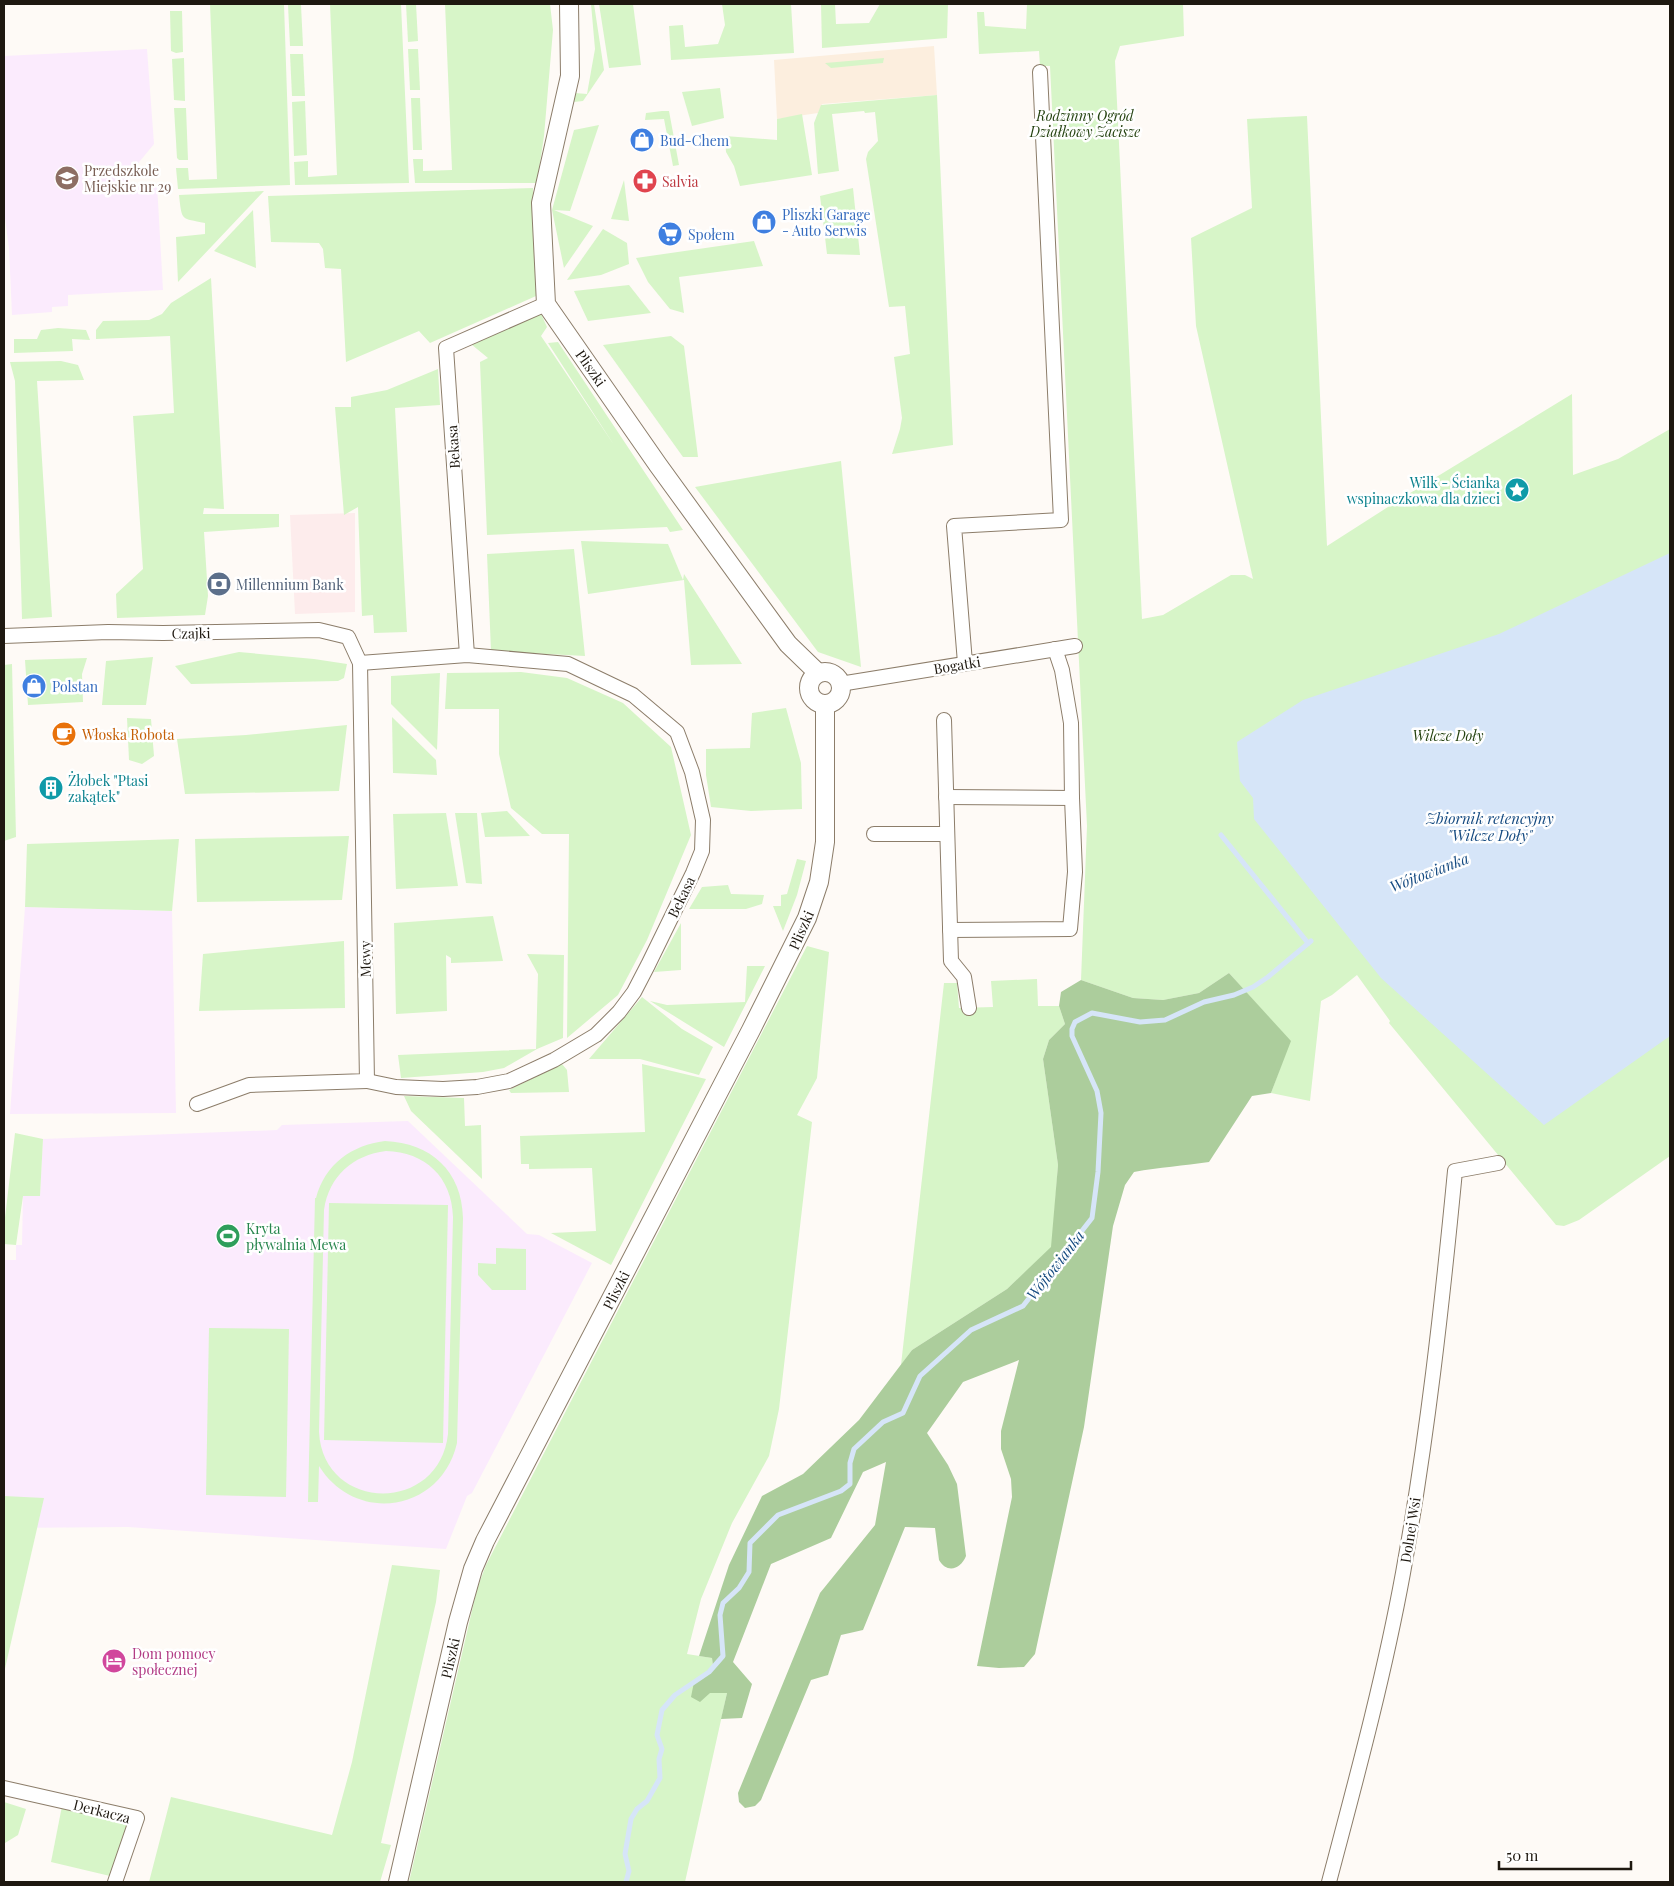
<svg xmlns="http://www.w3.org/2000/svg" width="1674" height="1886" font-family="'Playfair Display',serif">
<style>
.commercial{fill:#fdecec}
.built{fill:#fceede}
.education{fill:#fbebfd}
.green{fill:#d7f5c8;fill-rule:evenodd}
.forest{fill:#accd9c}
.water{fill:#d6e5f8}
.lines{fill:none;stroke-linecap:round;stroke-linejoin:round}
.stream{stroke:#d6e5f8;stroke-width:5}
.minor-casing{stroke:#8c7d6a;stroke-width:16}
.tertiary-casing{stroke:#8c7d6a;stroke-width:20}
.minor{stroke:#fff;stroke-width:14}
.tertiary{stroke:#fff;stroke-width:18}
.labels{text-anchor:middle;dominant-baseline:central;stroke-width:5;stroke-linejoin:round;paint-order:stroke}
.park-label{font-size:14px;font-style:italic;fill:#254311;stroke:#fff}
.shop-label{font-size:14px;fill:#366cbe;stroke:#fff;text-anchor:start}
.education-label{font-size:14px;fill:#785e54;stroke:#fff;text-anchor:start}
.health-label{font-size:14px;fill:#be3a42;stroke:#fff;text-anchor:start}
.street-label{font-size:14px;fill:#1e1810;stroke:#fff}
.culture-label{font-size:14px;fill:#0d838f;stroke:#fff;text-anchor:end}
.service-label{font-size:14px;fill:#4e5e75;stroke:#fff;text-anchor:start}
.food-label{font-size:14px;fill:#c56008;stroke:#fff;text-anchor:start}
.leisure-label{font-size:14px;fill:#27864d;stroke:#fff;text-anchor:start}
.hotel-label{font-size:14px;fill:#b23c85;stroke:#fff;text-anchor:start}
.water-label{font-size:15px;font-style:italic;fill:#164b81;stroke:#fff}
</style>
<rect width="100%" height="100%" fill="#fefaf6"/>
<polygon class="commercial" points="355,513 355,612 295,614 290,515"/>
<polygon class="built" points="934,46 937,95 822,104 818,113 777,119 774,60"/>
<g class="education">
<polygon points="147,49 154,144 130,173 130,184 157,184 163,290 68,295 68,306 52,307 52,312 12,315 9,248 4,211 4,56"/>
<polygon points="25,907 172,911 176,1113 10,1114"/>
<polygon points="408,1121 527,1234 539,1235 592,1263 472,1493 467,1496 446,1549 128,1527 4,1528 4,1260 16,1260 16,1245 22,1245 23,1196 40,1196 43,1139 277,1130 282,1125"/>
</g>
<g class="green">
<polygon points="210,4 284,4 290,185 178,189 176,168 188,168 189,180 217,179"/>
<polygon points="330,4 401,4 409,183 295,185 294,162 308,161 308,177 337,175"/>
<polygon points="406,4 416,4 418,41 408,42"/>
<polygon points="445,4 550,4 553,30 544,136 537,183 415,183 413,159 423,159 423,171 452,170"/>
<polygon points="591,4 594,4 604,70 583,101 574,102 575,93 587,94 595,49"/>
<polygon points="599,4 633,4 641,65 609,68"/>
<polygon points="722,4 791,4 794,53 671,60 669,26 683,25 685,47 718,44 725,25"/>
<polygon points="821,4 835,4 836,24 869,23 880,4 948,4 947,38 822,48"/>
<polygon points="1027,4 1183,4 1184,36 1120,46 1115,61 1142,619 1163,615 1231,575 1245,575 1253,579 1196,326 1191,238 1252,208 1247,119 1307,116 1327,546 1402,498 1572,394 1573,475 1618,459 1670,429 1670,1156 1579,1220 1564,1226 1556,1225 1389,1023 1390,1021 1357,975 1332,995 1321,1001 1310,1101 1271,1093 1290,1041 1229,973 1199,993 1163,1000 1133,998 1081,980 1087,826 1050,66 1040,66 1039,51 979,54 977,12 984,12 985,26 1026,29"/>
<polygon points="288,5 301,5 303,46 290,46"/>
<polygon points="170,11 182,11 183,52 176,53 171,51"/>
<polygon points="418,49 420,90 410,90 408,49"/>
<polygon points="290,54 303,54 305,96 292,96"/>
<polygon points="184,58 185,101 174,100 172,59"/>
<polygon points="884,58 883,63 831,68 825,63"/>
<polygon points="720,88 724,118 692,126 682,92"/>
<polygon points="937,95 953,445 892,454 900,429 902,418 894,357 910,354 905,306 889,307 866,159 868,152 878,141 875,112 865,113 864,111 832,114 839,171 818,174 814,123 821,105"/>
<polygon points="411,98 420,98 422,150 413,150"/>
<polygon points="305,101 307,155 294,156 292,102"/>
<polygon points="174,108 186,108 188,160 179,160 177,158"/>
<polygon points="662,111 669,111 679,165 673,166 664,119 645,120 646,113"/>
<polygon points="802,114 812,175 740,186 734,166 726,152 725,136 777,140 777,119"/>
<polygon points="599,125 570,211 554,210 593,226 564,268 552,210 574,130"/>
<polygon points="624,180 629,221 611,219"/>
<polygon points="533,188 536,296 430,343 419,331 346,362 341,269 325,268 323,249 319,243 271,242 268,196"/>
<polygon points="853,188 860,255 827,254 820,196"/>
<path d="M264 191 178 282 176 237 205 234V223C181 218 182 222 179 195Z"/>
<polygon points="253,210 256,268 214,251"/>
<polygon points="603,229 627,243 629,264 601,275 567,280"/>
<polygon points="754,241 763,266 679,277 684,313 670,309 648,282 636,258"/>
<polygon points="211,278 224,509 204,508 203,514 279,514 279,527 204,532 208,596 205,615 117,618 116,594 143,569 133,416 174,413 170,336 96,339 96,330 103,321 149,320 162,314 171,303"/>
<polygon points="629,285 651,313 588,321 574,291"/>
<polygon points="538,307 547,327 541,336 614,445 548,343 558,342 683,530 670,532 667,527 487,535 480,362 488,358 466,340"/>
<polygon points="58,328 86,330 90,340 72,339 73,351 14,353 14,339 37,339 41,330"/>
<polygon points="671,336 684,346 698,457 683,457 603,345"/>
<polygon points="61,361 78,365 84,380 37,381 52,617 22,619 15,381 10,362"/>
<polygon points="438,369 440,405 395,408 407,632 374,633 373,615 362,616 358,507 344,515 335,407 351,407 351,397 387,390"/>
<polygon points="841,461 861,667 818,652 695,487"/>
<polygon points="581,541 668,544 683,580 684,574 742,664 691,665 684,580 588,594"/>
<polygon points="574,549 585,656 491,651 487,554"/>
<polygon points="239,652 314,659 347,664 344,678 338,681 191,684 175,666"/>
<polygon points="153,657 146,705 102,705 106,661"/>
<polygon points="87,658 82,674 83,702 28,705 25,660"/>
<polygon points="12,664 16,837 4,841 4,665"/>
<polygon points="521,672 567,678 623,703 671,747 691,835 647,940 618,995 567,1038 569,834 542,834 511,808 499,754 499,709 445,709 447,673"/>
<polygon points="440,673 437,750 391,704 391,676"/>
<polygon points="786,708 801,763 802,809 751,811 711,807 706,775 706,749 750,748 752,713"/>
<polygon points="392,717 436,760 437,775 393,773"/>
<polygon points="127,718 151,719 154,756 142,764 129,760"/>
<polygon points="347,725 339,791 185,794 177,739 246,735"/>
<polygon points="507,811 530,836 485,837 481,813"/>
<polygon points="446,813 458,886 396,889 393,814"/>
<polygon points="455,813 477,813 482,884 466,883"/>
<polygon points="349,836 342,900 197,902 195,839"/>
<polygon points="179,839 172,911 25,907 27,844"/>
<polygon points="797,859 806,861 797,895 783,931 773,906 781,906 781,895 787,894"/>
<polygon points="728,885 731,894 764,895 762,904 746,909 689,909 702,887"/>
<polygon points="493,916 503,961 451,963 451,958 446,955 447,1011 396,1014 394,923"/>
<polygon points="681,923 681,970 654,972"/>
<polygon points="344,941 345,1008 199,1011 203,954"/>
<polygon points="807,946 829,952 817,1078 797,1115 812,1122 779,1409 769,1456 732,1523 701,1599 687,1654 712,1658 713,1666 694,1682 710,1693 727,1693 685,1882 409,1882 477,1589 486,1565"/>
<polygon points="527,954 564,955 563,1038 537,1049 504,1068 483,1072 401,1078 398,1055 536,1049 538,974"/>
<polygon points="747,966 765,966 724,1047 650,1001 667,1005 745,1002"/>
<polygon points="1037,979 1038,1006 1059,1006 1065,1024 1049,1040 1043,1059 1058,1165 1052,1247 1007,1289 912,1350 901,1365 944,983 957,983 959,1008 993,1007 991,981"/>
<polygon points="642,997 682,1029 713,1047 699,1075 640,1059 589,1059"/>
<polygon points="562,1064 567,1070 569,1092 511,1093 509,1090"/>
<polygon points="642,1064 706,1079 611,1265 551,1233 596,1231 592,1168 529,1169 529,1164 521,1164 520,1136 645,1132"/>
<polygon points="404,1096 464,1098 465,1126 481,1125 482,1179 411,1111"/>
<polygon points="15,1133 43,1139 40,1196 23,1196 16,1245 4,1244 4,1226"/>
<path d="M385 1141C431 1143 462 1171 463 1218L457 1443C441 1512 356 1525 319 1466L318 1502H308L315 1198H316C325 1164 352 1145 385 1141ZM386 1151C425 1152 452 1177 453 1217L448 1434C439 1515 323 1512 319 1432L324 1210C329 1176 353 1155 386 1151Z"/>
<polygon points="329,1203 448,1205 443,1443 324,1440"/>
<polygon points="496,1248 526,1249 526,1290 492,1290 478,1275 478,1263 496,1264"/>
<polygon points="209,1328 289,1329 286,1497 206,1495"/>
<polygon points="4,1496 44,1498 4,1673"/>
<polygon points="392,1565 440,1570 436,1602 381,1843 391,1845 380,1882 149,1882 171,1797 332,1835 352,1762"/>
<polygon points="63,1801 134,1825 110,1876 51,1862"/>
<polygon points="4,1802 26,1809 18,1835 5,1843"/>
</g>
<path class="forest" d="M1229 973 1291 1041 1271 1093 1252 1096 1209 1162C1184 1166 1159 1167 1134 1172L1125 1185 1113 1226 1084 1427 1035 1654 1024 1667 999 1668 977 1666 1012 1497 1011 1479 1001 1449V1431L1019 1360 963 1382 927 1433 948 1465 957 1484 966 1556C961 1569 947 1574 939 1560L935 1528 905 1527 863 1630 841 1635 828 1675 811 1680 761 1800 755 1806 745 1808 739 1802 738 1793 820 1593 875 1525 886 1462 863 1472 831 1538 771 1564 733 1662 752 1684 742 1718 721 1719 727 1693H710L700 1702 691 1697 694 1682 713 1666 712 1658 699 1656 729 1565 762 1496 803 1474 859 1420 912 1350 1007 1289 1051 1247 1058 1165 1043 1059 1049 1040 1065 1024 1059 1006 1061 992 1081 980 1133 998 1163 1000 1199 993Z"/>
<polygon class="water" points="1670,553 1670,1036 1544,1125 1381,978 1254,819 1253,798 1240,781 1237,742 1303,700 1499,634"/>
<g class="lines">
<g class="stream">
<polyline points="1221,835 1308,943"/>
<polyline points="626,1882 629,1871 625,1854 631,1819 637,1809 647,1801 660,1778 659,1759 662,1749 657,1735 662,1710 675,1695 709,1672 723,1656 720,1615 723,1603 739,1588 749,1572 750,1543 778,1515 841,1491 850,1484 850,1463 854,1449 883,1422 903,1413 920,1376 971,1330 1023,1306 1092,1218 1098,1172 1101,1113 1097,1091 1072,1036 1072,1029 1075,1022 1092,1013 1140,1022 1165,1020 1204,1002 1234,995 1253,987 1268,977 1311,941"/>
</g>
<defs>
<g id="minor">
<polyline points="4,636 108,632 163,633 319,630 348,637 360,663 367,1081 249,1085 197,1104"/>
<polyline points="467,655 446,348 546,304"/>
<polyline points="360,663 467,655 568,664 633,695 677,732 692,772 703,820 702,851 693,873 648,965 634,992 619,1012 596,1035 554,1060 509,1081 477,1087 443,1089 396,1087 367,1081"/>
<polyline points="965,663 954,526 1061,520 1040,72"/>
<polyline points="840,684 1075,646"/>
<polyline points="944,720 951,961 964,977 969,1008"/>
<polyline points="946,797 1072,798"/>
<polyline points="874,834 947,834"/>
<polyline points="950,930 1070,929 1075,872 1072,798 1071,723 1062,670 1055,649"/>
<polyline points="4,1788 137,1818 115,1882"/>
<path d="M1329 1882C1356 1780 1384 1677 1403 1573 1427 1440 1442 1306 1455 1171L1498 1163"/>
</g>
<g id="tertiary">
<polyline points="569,4 570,76 541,203 546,304 658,465 788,644 818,673"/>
<circle cx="825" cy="688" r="16"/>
<polyline points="398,1882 458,1622 473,1569 485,1541 751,1030 807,918 819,882 825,842 825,704"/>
</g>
</defs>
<use href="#minor" class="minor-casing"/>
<use href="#tertiary" class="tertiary-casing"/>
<use href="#minor" class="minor"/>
<use href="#tertiary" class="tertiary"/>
</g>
<defs>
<symbol id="shop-disc" viewBox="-11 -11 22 22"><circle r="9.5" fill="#3f7fe0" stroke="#fff"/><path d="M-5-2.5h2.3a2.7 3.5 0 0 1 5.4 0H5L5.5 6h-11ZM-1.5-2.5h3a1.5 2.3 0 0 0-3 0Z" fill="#fff"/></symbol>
<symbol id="school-disc" viewBox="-11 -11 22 22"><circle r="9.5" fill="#8d6e63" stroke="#fff"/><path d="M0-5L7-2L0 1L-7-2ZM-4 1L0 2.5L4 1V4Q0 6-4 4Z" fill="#fff"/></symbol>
<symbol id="pharmacy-disc" viewBox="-11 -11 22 22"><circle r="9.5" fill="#e0444e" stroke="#fff"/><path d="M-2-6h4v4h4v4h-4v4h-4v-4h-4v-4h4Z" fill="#fff"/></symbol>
<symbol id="supermarket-disc" viewBox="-11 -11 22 22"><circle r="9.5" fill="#3f7fe0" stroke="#fff"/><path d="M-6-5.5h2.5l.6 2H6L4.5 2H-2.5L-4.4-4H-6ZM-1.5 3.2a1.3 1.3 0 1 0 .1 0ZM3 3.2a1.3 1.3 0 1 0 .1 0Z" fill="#fff"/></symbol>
<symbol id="sight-disc" viewBox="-11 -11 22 22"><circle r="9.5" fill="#0f9aa8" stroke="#fff"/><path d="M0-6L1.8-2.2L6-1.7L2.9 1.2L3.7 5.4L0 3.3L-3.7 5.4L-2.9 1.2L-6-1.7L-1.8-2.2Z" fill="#fff"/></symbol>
<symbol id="bank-disc" viewBox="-11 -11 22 22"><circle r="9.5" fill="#5c6f8a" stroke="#fff"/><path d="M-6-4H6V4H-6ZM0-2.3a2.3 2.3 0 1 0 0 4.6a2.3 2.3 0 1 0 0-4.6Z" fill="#fff"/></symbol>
<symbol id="cafe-disc" viewBox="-11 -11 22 22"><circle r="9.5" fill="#e8710a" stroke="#fff"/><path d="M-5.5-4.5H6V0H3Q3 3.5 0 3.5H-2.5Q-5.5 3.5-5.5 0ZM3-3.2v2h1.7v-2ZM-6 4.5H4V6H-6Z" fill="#fff"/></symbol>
<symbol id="building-disc" viewBox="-11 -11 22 22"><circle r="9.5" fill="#0f9aa8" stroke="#fff"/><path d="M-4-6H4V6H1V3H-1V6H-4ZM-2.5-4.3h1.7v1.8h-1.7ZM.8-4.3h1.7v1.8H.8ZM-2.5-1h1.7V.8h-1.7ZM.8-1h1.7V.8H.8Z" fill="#fff"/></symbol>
<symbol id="stadium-disc" viewBox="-11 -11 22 22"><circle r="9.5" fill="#2e9e5b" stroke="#fff"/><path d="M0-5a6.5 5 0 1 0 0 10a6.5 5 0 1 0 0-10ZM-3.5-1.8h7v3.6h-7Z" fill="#fff"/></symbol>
<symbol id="hotel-disc" viewBox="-11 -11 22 22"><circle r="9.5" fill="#d1479c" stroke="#fff"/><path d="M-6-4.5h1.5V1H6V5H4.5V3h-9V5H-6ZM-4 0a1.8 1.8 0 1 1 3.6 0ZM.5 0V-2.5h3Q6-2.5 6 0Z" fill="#fff"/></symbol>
</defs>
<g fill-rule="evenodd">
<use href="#shop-disc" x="628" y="126" width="28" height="28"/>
<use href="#school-disc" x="53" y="164" width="28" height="28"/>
<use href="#pharmacy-disc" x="631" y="167" width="28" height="28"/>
<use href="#shop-disc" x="750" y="208" width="28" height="28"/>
<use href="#supermarket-disc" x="656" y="220" width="28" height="28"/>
<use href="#sight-disc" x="1503" y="476" width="28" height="28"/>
<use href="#bank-disc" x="205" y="570" width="28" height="28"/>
<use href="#shop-disc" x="20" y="672" width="28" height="28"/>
<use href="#cafe-disc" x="50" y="720" width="28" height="28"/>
<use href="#building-disc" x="37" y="774" width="28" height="28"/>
<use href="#stadium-disc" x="214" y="1222" width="28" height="28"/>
<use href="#hotel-disc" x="100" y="1647" width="28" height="28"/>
</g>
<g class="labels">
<g class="park-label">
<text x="1085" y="115">Rodzinny Ogród<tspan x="1085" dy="16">Działkowy Zacisze</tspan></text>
<text x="1448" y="735">Wilcze Doły</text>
</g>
<g class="shop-label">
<text x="660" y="140">Bud-Chem</text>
<text x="782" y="214">Pliszki Garage<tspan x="782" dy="16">- Auto Serwis</tspan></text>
<text x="688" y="234">Społem</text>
<text x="52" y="686">Polstan</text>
</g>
<g class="education-label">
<text x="84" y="170">Przedszkole<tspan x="84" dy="16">Miejskie nr 29</tspan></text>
</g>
<g class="health-label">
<text x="662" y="181">Salvia</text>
</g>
<g class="street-label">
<text transform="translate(591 368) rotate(55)">Pliszki</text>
<text transform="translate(453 447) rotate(-94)">Bekasa</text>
<text transform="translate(191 633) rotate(-1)">Czajki</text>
<text transform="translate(957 665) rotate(-9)">Bogatki</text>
<text transform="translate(681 897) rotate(-64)">Bekasa</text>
<text transform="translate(801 930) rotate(-66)">Pliszki</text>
<text transform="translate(365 959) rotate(-91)">Mewy</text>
<text transform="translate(616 1290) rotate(-63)">Pliszki</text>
<text transform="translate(1410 1530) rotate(-81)">Dolnej Wsi</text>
<text transform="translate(450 1658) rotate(-77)">Pliszki</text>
<text transform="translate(102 1811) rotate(14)">Derkacza</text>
</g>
<g class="culture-label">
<text x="1500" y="482">Wilk - Ścianka<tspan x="1500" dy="16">wspinaczkowa dla dzieci</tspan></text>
<text x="68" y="780" text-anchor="start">Żłobek "Ptasi<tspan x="68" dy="16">zakątek"</tspan></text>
</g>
<g class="service-label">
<text x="236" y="584">Millennium Bank</text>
</g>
<g class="food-label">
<text x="82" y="734">Włoska Robota</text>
</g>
<g class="leisure-label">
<text x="246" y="1228">Kryta<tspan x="246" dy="16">pływalnia Mewa</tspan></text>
</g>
<g class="hotel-label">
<text x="132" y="1653">Dom pomocy<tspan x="132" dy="16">społecznej</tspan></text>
</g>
<g class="water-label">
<text x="1490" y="818">Zbiornik retencyjny<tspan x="1490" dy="17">"Wilcze Doły"</tspan></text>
<text transform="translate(1429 872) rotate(-21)">Wójtowianka</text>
<text transform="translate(1055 1265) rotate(-52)">Wójtowianka</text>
</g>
</g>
<rect width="1674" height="1886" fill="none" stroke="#1e1810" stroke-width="10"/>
<path d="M1499 1861v8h132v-8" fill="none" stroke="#1e1810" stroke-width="2.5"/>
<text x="1506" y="1861" font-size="15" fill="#1e1810" stroke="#ffffff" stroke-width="4" paint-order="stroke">50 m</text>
</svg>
